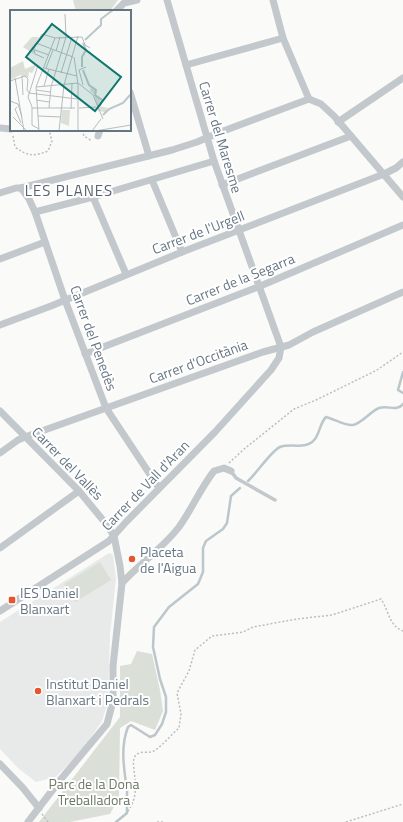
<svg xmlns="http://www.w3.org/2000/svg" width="403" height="822" font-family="'Titillium Web',sans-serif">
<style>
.built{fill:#e8e9e9}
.green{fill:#dadfd7}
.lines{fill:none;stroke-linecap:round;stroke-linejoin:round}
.stream{stroke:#bbc7cb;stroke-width:2.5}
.path{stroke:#bbbfc2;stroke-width:1.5;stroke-dasharray:2 2;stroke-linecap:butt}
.lane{stroke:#c3c8cc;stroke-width:3.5}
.street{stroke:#c3c8cc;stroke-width:7}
.poi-dot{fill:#e4572e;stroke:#fff;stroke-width:1.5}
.labels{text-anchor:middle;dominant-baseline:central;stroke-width:4;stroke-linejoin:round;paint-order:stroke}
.street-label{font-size:14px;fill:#657683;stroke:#fff}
.poi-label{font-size:14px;fill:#657683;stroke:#fff;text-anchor:start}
.park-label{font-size:14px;fill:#687a64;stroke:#fff}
.neighbourhood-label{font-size:15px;letter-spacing:1px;fill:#57646e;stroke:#fff}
.inset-river{fill:none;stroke:#bbc7cb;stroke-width:2}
.inset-road{fill:none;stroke:#b5bdc2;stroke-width:1}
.view{fill:#0f766e;fill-opacity:0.15;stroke:#0f766e;stroke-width:2}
.inset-edge{fill:none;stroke:#657683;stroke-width:2}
</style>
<rect width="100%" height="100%" fill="#fafaf8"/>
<polygon class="built" points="109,553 113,555 116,578 110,635 108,702 102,721 83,749 56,777 36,782 18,768 0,749 0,622"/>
<g class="green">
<polygon points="73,0 118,0 110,11 76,11"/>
<polygon points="100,562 111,580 75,602 64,584"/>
<polygon points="137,651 152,654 160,690 163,711 155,730 131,721 120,728 119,797 110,814 70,822 39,822 120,717 120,666 131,664"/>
</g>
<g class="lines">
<g class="stream">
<polyline points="403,372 398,390 403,393"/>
<path d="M248 481C257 473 271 451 280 447 291 443 307 450 315 439 320 432 320 423 326 417 334 419 345 426 353 425 361 424 371 411 379 408 388 405 397 412 403 404"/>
<path d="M116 822 127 813C127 805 127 798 127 790 124 769 120 747 128 727L131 725 150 737 155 735 162 724 166 712V697L160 679 153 647 154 627 169 607 198 584 203 572V548L206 541 223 529 227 523 231 496 240 488"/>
</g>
<g class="path">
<polyline points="82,130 84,136 92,141"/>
<path d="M13 136 15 147C28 156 33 157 48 151L52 141 49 130"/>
<polyline points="229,463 243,450 294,409 316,400 365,376 377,370 403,352"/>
<polyline points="42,814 48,822"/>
<path d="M116 822C151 799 126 764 136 755 141 750 149 754 154 751 163 745 171 735 179 728L181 714 177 693 189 671 195 650 212 636 243 632 253 627 297 619 332 615 381 599C389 611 389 626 403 631"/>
<polyline points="157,822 163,822"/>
<polyline points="346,822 403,804"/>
</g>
<polyline class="lane" points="231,471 236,478 275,500"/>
<g class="street">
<polyline points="167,0 214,161 281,347"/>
<polyline points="273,0 283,38 309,99 321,104 334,116 403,197"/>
<polyline points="116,11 124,3 137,0"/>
<polyline points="186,65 283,38"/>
<polyline points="130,92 149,156"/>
<polyline points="338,122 403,78"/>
<polyline points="0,128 11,129"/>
<polyline points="98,136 100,130"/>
<polyline points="152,180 182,252"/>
<polyline points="222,185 351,136"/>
<polyline points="21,188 29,199 35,212 65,300 106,408 159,488"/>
<polyline points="0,193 16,188 21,188 172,150 197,142 218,133 309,99"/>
<polyline points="93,197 126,274"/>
<polyline points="35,212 93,197 214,161"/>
<polyline points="0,259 45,242"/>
<polyline points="0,325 51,306 182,252 384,174 396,168 403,162"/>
<polyline points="85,354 258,287 403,225"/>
<polyline points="0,411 79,491 107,525 114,536 120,566 122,583 113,666 113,701 107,724 61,779 28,822"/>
<polyline points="0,453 18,440 25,437 263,352 289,345 313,332 403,292"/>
<polyline points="0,548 79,491"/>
<path d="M122 583C140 563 163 548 179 527 192 509 200 489 214 471L224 468 231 471"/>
<polyline points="0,611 109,541 126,522 215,432 271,370 279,358 281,347"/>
<polyline points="0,764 23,788 39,808"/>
</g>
</g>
<g class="poi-dot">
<circle cx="132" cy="559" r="4"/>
<rect x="8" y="596" width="8" height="8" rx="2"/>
<circle cx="38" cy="691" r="4"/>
</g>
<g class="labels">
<g class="street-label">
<text transform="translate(221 137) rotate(73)">Carrer del Maresme</text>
<text transform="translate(198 232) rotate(-21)">Carrer de l'Urgell</text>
<text transform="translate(240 279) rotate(-22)">Carrer de la Segarra</text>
<text transform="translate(94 338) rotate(70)">Carrer del Penedès</text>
<text transform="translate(198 361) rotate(-20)">Carrer d'Occitània</text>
<text transform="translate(68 463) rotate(46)">Carrer del Vallès</text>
<text transform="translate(145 485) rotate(-46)">Carrer de Vall d'Aran</text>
</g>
<g class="poi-label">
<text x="140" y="551">Placeta<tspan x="140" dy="16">de l'Aigua</tspan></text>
<text x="20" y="592">IES Daniel<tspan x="20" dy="16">Blanxart</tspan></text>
<text x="46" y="683">Institut Daniel<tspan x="46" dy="16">Blanxart i Pedrals</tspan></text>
</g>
<g class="park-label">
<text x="94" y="783">Parc de la Dona<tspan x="94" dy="16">Treballadora</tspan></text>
</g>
<g class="neighbourhood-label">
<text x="69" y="190">LES PLANES</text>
</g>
</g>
<g transform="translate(10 10)">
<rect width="121" height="121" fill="#fafaf8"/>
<path d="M22 27H29L24 37V44L13 37ZM13 51 15 59 27 54 22 63 19 62 18 68 10 65 0 70V58ZM81 77 87 82 85 85 90 89 89 96 98 98 95 102 88 101 84 84 80 81ZM52 100H60L59 116 51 113Z" fill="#dadfd7"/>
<path class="inset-river" d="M75 30 91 15V9L103 0M72 57V47L76 40 73 33M73 60 79 75 86 80 85 85 92 90 90 96M93 105 99 99 113 93 121 84"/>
<path class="inset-road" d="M26 33 63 47M25 40 39 45M46 41 50 27M64 47 68 74V121M34 48 25 44 24 38 32 24 45 28 72 27 75 35 80 38M28 55 18 87 22 97V115L29 119M34 58 67 66M36 58 43 40M51 63 62 27M12 66 13 85M5 68 14 121M0 71 15 66 18 69 17 80 19 83M73 75 69 60 76 57M34 76 39 59M26 77 68 73 83 85 93 109M26 80 40 82M19 83 67 89M26 90 39 92M0 91 8 94 12 107M7 97 5 99 11 113M22 98H65M39 98 41 77 56 27 55 4M69 98 86 97M61 99 62 73M28 106 51 107M3 107 17 121M29 121 26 77 45 28M49 121 54 75 68 26M82 121 91 109M85 121 121 115"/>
<path class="view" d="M42 14 111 67 85 101 16 47Z"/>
<rect width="121" height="121" class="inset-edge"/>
</g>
</svg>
